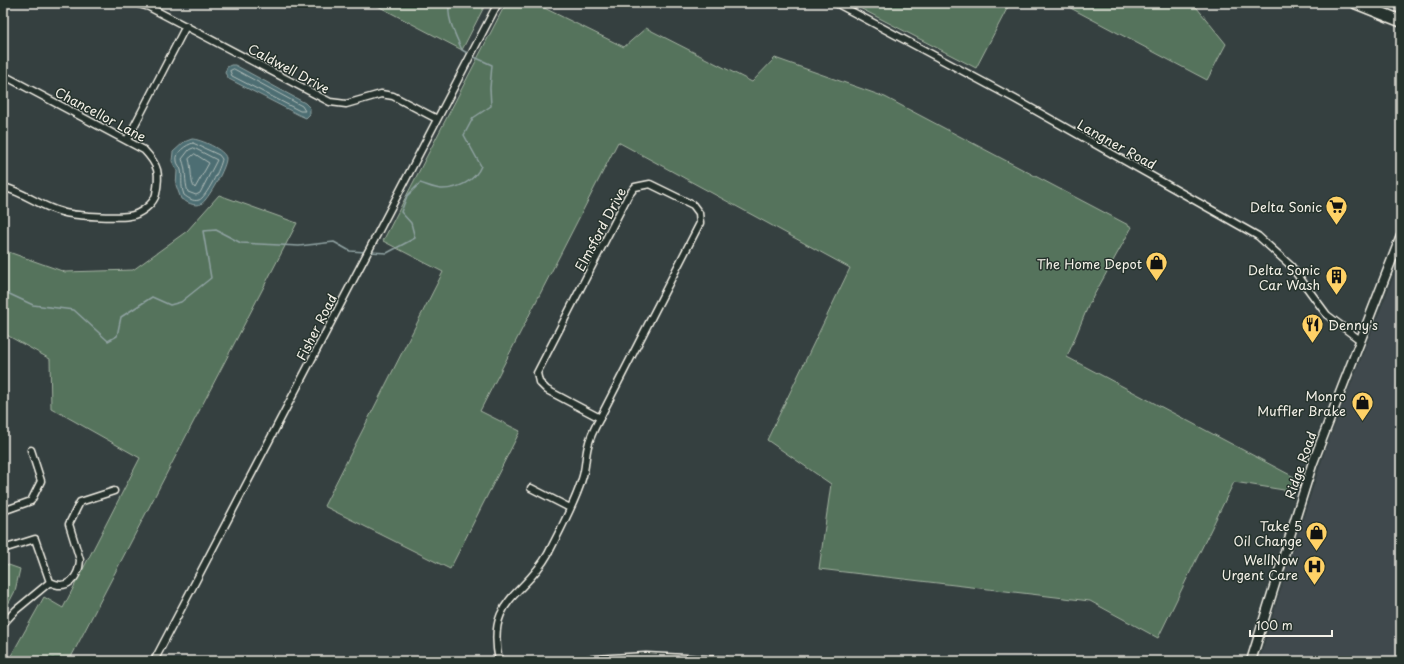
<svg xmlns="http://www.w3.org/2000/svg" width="1404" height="664" font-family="'Playpen Sans',sans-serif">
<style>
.built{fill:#40494d}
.green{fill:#54735b;stroke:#a4b2a2}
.water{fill:#4d6e73;stroke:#90a2a2}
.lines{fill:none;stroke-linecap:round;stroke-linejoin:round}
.shore{stroke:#b1bdb9;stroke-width:1}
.stream{stroke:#90a2a2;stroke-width:1.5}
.street-casing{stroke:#f4f1e8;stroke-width:9}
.secondary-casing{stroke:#f4f1e8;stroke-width:11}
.highway-casing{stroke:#f4f1e8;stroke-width:14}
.street{stroke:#26332d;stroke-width:6}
.secondary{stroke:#26332d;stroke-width:8}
.highway{stroke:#26332d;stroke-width:11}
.labels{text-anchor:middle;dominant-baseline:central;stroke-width:3;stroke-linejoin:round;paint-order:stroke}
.street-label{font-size:13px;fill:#f4f1e8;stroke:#26332d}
.poi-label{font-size:13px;fill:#f4f1e8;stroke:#26332d;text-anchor:end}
</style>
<rect width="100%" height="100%" fill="#354040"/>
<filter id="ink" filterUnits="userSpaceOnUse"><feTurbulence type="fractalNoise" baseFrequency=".025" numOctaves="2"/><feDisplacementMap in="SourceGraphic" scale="8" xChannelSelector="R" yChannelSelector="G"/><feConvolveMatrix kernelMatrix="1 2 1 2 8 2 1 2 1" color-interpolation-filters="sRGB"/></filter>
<g filter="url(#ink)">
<polygon class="built" points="1401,258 1401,661 1259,661 1291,556 1327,445"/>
<g class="green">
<polygon points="372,3 486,3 462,50"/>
<polygon points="506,3 534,3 624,47 646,28 752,82 775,58 885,97 1132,227 1089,304 1067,357 1294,477 1290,491 1234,482 1158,638 1090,601 819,569 831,484 767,440 850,268 618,142 480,411 520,431 450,569 324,506 443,272 383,241"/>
<polygon points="850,3 1010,3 976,68"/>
<polygon points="1061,3 1193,3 1226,44 1207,80"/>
<polygon points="219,195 297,223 69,661 56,661 53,658 51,661 8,661 44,597 63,608 140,458 51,408 50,359 3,333 3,250 65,272 133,270 187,231"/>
<polygon points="3,563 20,569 15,591 3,614"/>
</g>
<g class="water">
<polygon points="231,65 235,65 305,103 310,108 310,114 306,118 299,115 229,79 225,73 227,67"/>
<path d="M192 139C200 139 225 150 226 158 227 166 208 200 201 204 194 207 187 202 181 199L176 185 177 171 172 161 173 152 184 142Z"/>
</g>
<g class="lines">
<g class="shore">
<polygon points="234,69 302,106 305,111 300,111 232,76 230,71"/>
<path d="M193 143 219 155 222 159C221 167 206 198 199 200 193 202 188 198 184 195 180 184 183 178 181 170 180 166 177 164 177 161 175 152 186 145 193 143Z"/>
<path d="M194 148 217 160 200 193 196 195 188 192C184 180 187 171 182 159L189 150Z"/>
<path d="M195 154 209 163 195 188C190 184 192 168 189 159Z"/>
</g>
<g class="stream">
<path d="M450 3C445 16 457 38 462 50L469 54"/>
<path d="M370 252 387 253 415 238 411 223 401 212 407 196 420 183C427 185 435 189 442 189 458 189 475 181 481 166L464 135 473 118 491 106 490 88 492 65 472 56"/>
<polyline points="3,291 33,305 74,310 108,341 117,336 121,317 152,297 170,305 181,302 211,278 203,231 216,230 241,243 299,246 334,242 350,251 366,252"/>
</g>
<defs>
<g id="street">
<polyline points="135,3 149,7 330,102 346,104 381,94 393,96 437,119"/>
<polyline points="836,3 1015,99 1258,236 1291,266 1327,315 1360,340"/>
<path d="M3 75 144 150C159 166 160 173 156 194 154 204 139 215 129 216 117 218 73 216 62 212 41 207 24 192 3 187"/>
<polyline points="127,140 186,26"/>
<polygon points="650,184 693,205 699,213 700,223 600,418 547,390 539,382 537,373 628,196 635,187"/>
<polyline points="531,488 570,508"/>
<polyline points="3,511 31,501 41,481 31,450"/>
<path d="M3 549 35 539 50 582C67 591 79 578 80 560L69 524 80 502 114 491"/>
<polyline points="3,624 16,610 50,582"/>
<polyline points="154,661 498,3"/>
<path d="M499 661C486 598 524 597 548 554 559 532 576 501 582 479 586 468 585 457 588 446 590 436 595 427 600 418"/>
</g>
<g id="secondary">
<polyline points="577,661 646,657 725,661"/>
<polyline points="1251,661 1312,465 1401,236"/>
</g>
<polyline id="highway" points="1356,3 1401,21"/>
</defs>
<use href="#street" class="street-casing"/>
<use href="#secondary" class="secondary-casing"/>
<use href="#highway" class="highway-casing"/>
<use href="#street" class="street"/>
<use href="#secondary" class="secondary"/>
<use href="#highway" class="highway"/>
</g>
</g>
<defs>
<symbol id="supermarket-pin" viewBox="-11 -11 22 30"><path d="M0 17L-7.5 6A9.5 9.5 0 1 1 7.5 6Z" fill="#ffd166" stroke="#26332d"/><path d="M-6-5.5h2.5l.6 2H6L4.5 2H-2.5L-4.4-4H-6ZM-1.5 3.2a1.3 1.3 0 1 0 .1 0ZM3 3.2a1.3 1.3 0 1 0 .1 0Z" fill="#111"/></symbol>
<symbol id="shop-pin" viewBox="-11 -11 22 30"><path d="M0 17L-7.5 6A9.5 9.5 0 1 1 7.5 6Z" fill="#ffd166" stroke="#26332d"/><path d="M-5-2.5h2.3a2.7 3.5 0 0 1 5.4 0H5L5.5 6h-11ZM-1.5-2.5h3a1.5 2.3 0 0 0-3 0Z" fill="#111"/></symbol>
<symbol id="building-pin" viewBox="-11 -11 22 30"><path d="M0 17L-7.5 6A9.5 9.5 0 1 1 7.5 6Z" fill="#ffd166" stroke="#26332d"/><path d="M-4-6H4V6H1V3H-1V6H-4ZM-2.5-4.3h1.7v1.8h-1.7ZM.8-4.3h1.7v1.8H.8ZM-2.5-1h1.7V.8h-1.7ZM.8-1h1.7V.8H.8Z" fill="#111"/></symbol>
<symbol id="restaurant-pin" viewBox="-11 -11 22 30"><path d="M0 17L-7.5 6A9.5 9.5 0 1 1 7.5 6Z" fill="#ffd166" stroke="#26332d"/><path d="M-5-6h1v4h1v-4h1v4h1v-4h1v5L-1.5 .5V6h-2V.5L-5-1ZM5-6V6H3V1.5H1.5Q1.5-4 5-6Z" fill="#111"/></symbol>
<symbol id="hospital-pin" viewBox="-11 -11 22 30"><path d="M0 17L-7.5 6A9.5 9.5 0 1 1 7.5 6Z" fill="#ffd166" stroke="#26332d"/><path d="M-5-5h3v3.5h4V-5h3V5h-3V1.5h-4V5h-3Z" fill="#111"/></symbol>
</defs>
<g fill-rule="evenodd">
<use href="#supermarket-pin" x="1324" y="194" width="25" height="34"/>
<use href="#shop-pin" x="1144" y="250" width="25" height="34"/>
<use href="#building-pin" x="1324" y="264" width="25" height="34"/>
<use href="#restaurant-pin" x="1300" y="312" width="25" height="34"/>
<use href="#shop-pin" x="1350" y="390" width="25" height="34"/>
<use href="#shop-pin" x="1304" y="520" width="25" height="34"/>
<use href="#hospital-pin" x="1302" y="554" width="25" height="34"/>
</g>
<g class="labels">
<g class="street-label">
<text transform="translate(289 68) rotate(28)">Caldwell Drive</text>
<text transform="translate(101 114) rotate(28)">Chancellor Lane</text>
<text transform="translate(1117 144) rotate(29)">Langner Road</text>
<text transform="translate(600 229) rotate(-62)">Elmsford Drive</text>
<text transform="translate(316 327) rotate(-63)">Fisher Road</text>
<text transform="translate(1300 465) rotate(-71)">Ridge Road</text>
</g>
<g class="poi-label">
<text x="1322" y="206">Delta Sonic</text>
<text x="1142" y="263">The Home Depot</text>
<text x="1320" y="269">Delta Sonic<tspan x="1320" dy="15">Car Wash</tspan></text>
<text x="1328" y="324" text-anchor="start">Denny's</text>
<text x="1346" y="395">Monro<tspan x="1346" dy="15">Muffler Brake</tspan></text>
<text x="1302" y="525">Take 5<tspan x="1302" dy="15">Oil Change</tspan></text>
<text x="1298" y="559">WellNow<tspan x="1298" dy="15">Urgent Care</tspan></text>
</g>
</g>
<rect width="1404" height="664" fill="none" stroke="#26332d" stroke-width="16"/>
<rect x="8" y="8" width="1388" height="648" fill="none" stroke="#f4f1e8" stroke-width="1.5" filter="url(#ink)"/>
<path d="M1250 630v6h82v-6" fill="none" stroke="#f4f1e8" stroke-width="2"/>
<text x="1256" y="630" font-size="12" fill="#f4f1e8" stroke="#26332d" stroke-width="3" paint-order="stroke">100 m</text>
</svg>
